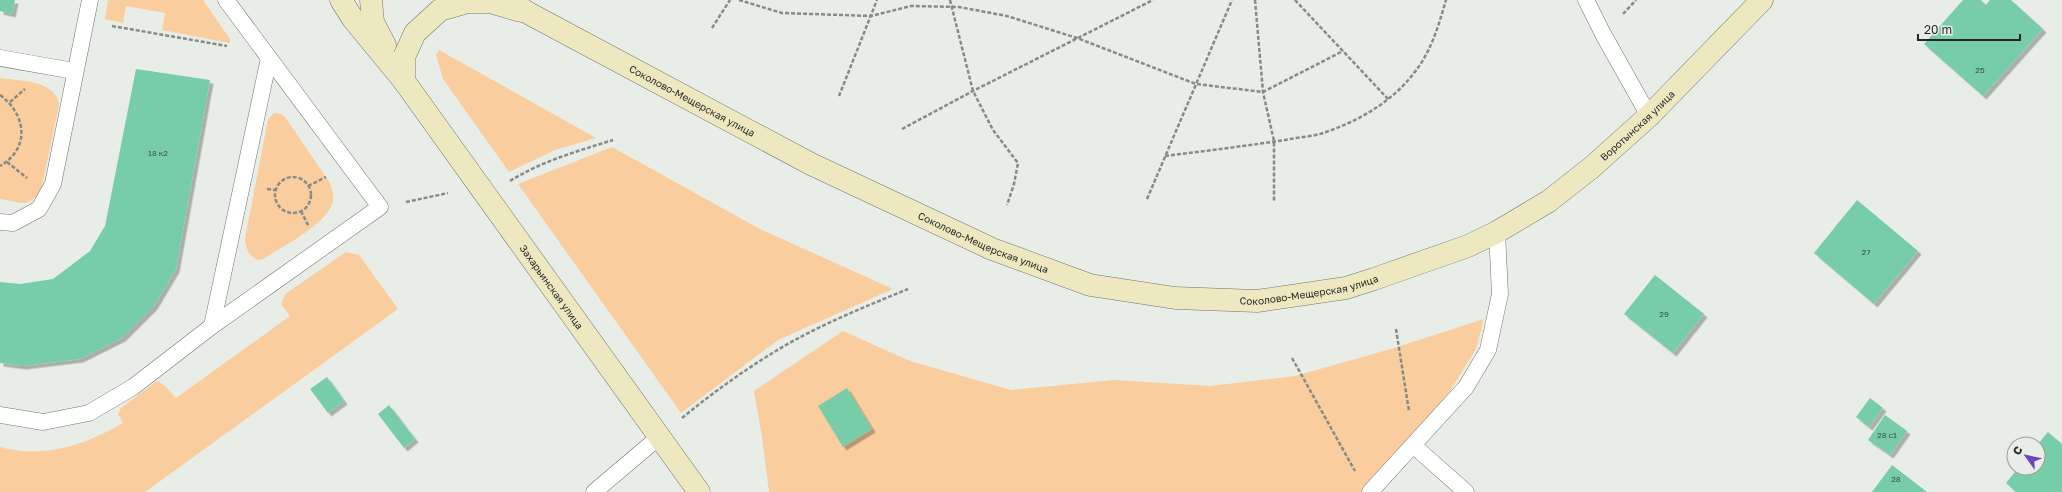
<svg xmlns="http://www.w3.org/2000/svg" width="2062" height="492" font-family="'Golos Text',sans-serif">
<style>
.green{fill:#f9cd9d}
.building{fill:#78cda9;filter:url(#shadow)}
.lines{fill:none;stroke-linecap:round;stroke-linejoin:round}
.lane-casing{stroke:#727470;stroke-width:17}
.secondary-casing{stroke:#727470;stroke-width:23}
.path{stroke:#888a86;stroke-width:2.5;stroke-dasharray:4 2;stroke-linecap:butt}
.lane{stroke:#fff;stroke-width:16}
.secondary{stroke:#ede8bf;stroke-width:22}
.labels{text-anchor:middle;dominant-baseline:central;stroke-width:3.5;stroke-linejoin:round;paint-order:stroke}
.number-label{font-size:8px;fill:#3b5147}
.street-label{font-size:10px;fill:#272826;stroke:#e9ede7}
</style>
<defs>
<filter id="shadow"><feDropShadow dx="3.5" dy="3.5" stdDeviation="0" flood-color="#0004"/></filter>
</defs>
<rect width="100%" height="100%" fill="#e9ede7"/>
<g class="green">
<polygon points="108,0 203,0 230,39 230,43 162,30 165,13 126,6 123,23 105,19"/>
<polygon points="439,50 596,138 555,150 509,172 443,79 436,55"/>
<path d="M0 78C20 81 55 80 59 104L41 191C27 209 20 202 0 199Z"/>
<path d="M274 113 281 114 285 117 330 183C332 190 335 197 332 204 324 226 282 247 263 259L258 260C249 256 246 249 245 239L268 119Z"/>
<polygon points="612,147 760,229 893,289 778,340 681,413 518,184"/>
<path d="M346 252 359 255 398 309 145 492H0V447C44 459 85 445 123 423L118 414 121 408 157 381 164 385 176 398 290 316 281 304 285 294Z"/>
<polygon points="1484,319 1476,349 1450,391 1363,492 769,492 762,437 754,391 843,331 910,361 1011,390 1114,380 1210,386 1295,376 1391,349"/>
</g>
<g class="building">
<polygon points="0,0 15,0 12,14 0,11"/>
<polygon points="1963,0 1981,0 1986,5 1990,0 2011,0 2043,29 1983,96 1924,44"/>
<polygon points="136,69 210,80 176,269 154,306 122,338 80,359 23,366 0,363 0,282 20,284 53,279 90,251 105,226"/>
<polygon points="1857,200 1918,251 1874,304 1814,253"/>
<polygon points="1655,275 1704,314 1673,353 1624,314"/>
<polygon points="327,377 344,401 328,413 310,389"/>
<polygon points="847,388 872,429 843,447 818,406"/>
<polygon points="1870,398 1883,408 1869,427 1856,417"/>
<polygon points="389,405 415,439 404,448 378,414"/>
<polygon points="1885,415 1907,431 1890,455 1868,440"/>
<polygon points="2048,432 2062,444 2062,492 2016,492 2006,483 2018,468 2038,468 2038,444"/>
<polygon points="1892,465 1927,492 1872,492"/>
</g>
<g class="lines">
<defs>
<g id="lane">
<polyline points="1586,0 1603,34 1649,116"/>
<polyline points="0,58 74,71"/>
<polyline points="0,222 13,223 39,209 53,184 90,0"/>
<polyline points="212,326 269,58"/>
<polyline points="0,415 43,422 89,413 133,387 212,326 380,207 226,0"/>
<polyline points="1414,446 1466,492"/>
<polyline points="594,492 659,437"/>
<polyline points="1370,492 1466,387 1488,350 1500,294 1497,232"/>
</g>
<g id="secondary">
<path id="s1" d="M341 0 353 19 404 81 699 492"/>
<polyline points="371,0 373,22 385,45"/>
<path id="s2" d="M508 0 530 14 811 164 992 249 1090 285 1175 298 1257 301 1346 288 1374 279 1468 246 1497 232 1549 201 1591 168 1649 116 1762 0"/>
<polyline points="404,81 404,57 415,33 440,10 468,2 490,2 521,11"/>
</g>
</defs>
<use href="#lane" class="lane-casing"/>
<use href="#secondary" class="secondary-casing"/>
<g class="path">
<polyline points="739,0 782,13 871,16 911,6 959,7 1007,16 1077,38 1196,84 1263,92 1343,51"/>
<polyline points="950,0 973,91 993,130 1018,163 1014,184 1007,205"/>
<polyline points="1255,0 1263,92 1274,141 1274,201"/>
<polyline points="1295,0 1388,99"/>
<polyline points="1623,14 1636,0"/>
<polyline points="112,26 227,46"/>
<polyline points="712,28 730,0"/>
<path d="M0 95C26 114 31 148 0 166"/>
<polyline points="839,96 877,0"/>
<polyline points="10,102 25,89"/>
<polyline points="902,129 973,91 1153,0"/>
<path d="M1165 156C1205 151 1245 146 1285 140 1298 137 1313 137 1326 132 1361 120 1395 100 1417 69 1432 49 1439 24 1446 0"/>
<polyline points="7,162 27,178"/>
<circle cx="293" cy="195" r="18"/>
<path d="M510 181C542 161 578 151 613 140"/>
<polyline points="308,186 326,177"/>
<polyline points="267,189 276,190"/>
<polyline points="1147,199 1232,0"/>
<polyline points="406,202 448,193"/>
<polyline points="301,211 309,227"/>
<polyline points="1396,329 1409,411"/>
<polyline points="1292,358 1355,471"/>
<path d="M682 418C710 395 740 373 771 354 814 327 862 308 908 289"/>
</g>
<use href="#lane" class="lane"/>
<use href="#secondary" class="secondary"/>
</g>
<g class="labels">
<g class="number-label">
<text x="1980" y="70">25</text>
<text x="158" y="153">18 к2</text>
<text x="1866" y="252">27</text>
<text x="1664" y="314">29</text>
<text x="1887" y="435">28 с1</text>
<text x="1896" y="479">28</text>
</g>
<g class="street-label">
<text stroke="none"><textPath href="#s2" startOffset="210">Соколово-Мещерская улица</textPath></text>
<text stroke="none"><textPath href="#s2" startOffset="1245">Воротынская улица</textPath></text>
<text stroke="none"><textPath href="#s2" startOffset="534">Соколово-Мещерская улица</textPath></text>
<text stroke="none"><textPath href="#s1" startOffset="356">Захарьинская улица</textPath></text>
<text stroke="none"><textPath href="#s2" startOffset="870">Соколово-Мещерская улица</textPath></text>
</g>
</g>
<g transform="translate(2026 456) rotate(303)"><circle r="19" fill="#e9ede7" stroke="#9b9e9a"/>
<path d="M0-3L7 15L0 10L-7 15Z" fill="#6c46bf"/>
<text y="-6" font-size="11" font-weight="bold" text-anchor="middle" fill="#272826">С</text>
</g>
<path d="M1918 34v6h102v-6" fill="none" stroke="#272826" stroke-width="2"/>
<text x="1924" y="34" font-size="12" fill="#272826" stroke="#e9ede7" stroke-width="3" paint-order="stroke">20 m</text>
</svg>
